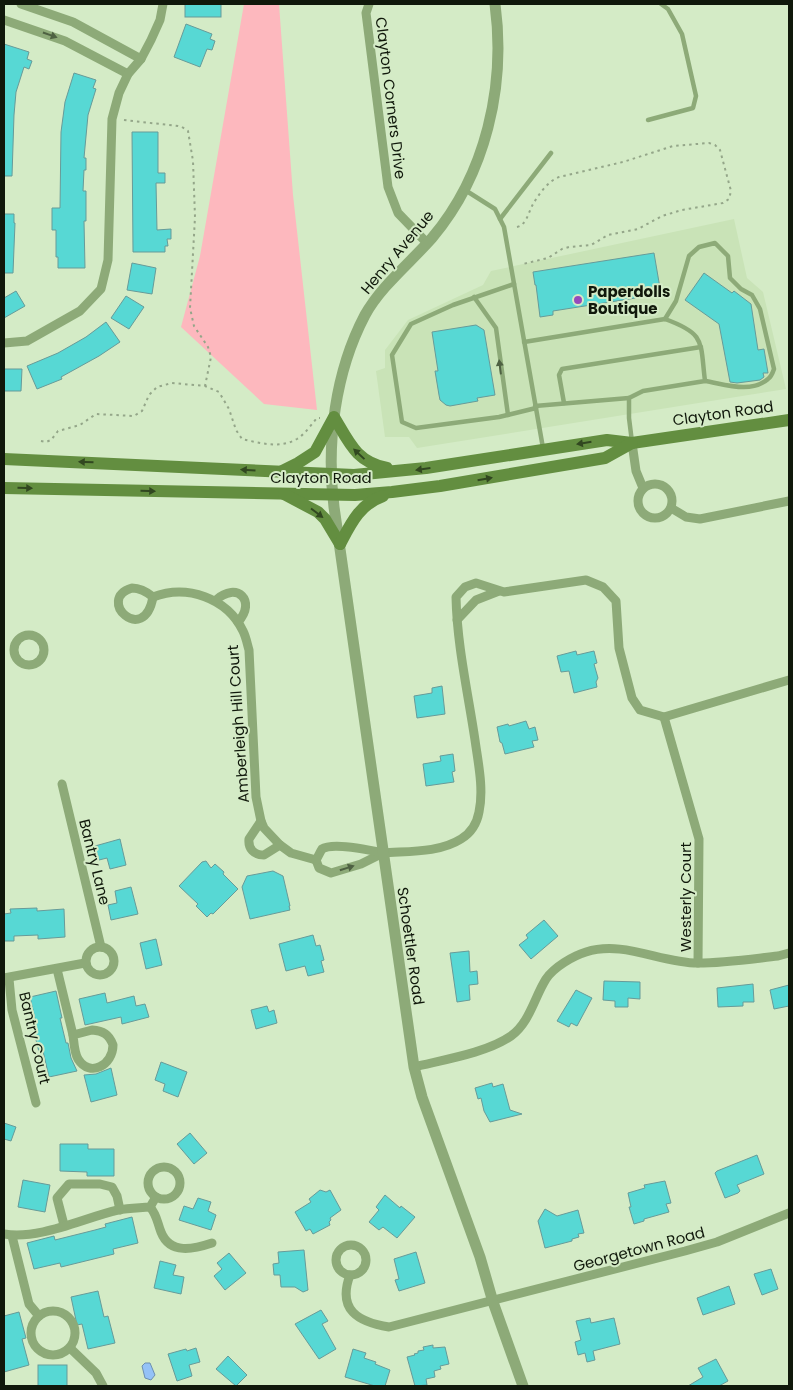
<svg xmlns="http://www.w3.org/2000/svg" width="793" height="1390" font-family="Poppins,sans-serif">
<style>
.built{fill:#c9e3b7}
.green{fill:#fdb8be}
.water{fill:#94c2f7;stroke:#6c8fb0}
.building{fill:#57d8d4;stroke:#679b99}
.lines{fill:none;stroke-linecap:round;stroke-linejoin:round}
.path{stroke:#94a689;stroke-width:2;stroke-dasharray:2.5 4;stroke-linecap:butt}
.service{stroke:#8daa78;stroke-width:4.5}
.minor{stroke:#8daa78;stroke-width:9}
.tertiary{stroke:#8daa78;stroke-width:11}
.secondary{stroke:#638e40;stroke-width:12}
.oneway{fill:#4e6142}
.oneway2{fill:#314720}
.poi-dot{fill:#964abc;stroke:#d4ebc6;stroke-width:2}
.labels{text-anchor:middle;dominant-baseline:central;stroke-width:4;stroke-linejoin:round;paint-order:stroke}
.street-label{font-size:15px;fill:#10180b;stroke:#d4ebc6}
.poi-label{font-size:15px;font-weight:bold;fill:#10180b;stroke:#d4ebc6;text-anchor:start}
</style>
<rect width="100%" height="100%" fill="#d4ebc6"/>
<polygon class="built" points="734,219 747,278 763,292 786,389 417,448 409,437 385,437 376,371 385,368 385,350 408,320 483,285 491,271"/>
<polygon class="green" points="244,4 279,4 293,195 317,410 264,404 181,327 200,256"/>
<polygon class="water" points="145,1363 150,1363 155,1375 151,1380 145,1378 142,1366"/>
<g class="building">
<rect x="185" y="4" width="36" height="13"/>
<polygon points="186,24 212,34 210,39 215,41 212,50 207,49 200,67 174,57"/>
<polygon points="4,44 29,52 27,59 32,61 29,69 24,67 16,92 14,115 12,176 4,176"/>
<polygon points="74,73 96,80 93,88 96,89 88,115 85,147 84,158 86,158 86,170 84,170 83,191 86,191 86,221 84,221 85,268 58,268 58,257 56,257 56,230 52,230 52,208 60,208 61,132 65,102"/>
<polygon points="132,132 158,132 158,173 165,173 165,183 156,183 157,230 171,229 171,239 167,239 168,246 165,246 165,252 133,252"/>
<polygon points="4,214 14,214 14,223 15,223 13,273 4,273"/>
<polygon points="654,253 661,294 553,311 553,315 540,317 536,285 535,285 533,272"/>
<polygon points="132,263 156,268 152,294 127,290"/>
<polygon points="704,273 732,293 734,291 751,304 758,350 764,349 768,373 763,373 764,377 760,380 737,383 730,382 719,324 685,300"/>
<polygon points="16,291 25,306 4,318 4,298"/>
<polygon points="126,296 144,307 129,329 111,318"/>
<polygon points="106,322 120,342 99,356 61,377 62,379 37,389 27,366 58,353 86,337"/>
<polygon points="476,325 484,330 495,395 477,398 478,401 450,406 446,405 440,400 439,395 435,371 438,371 432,332"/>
<polygon points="4,369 22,369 21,391 4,391"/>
<polygon points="576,651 577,655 594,651 597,663 594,664 598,678 596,682 597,687 574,693 569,671 561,672 557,656"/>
<polygon points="442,686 445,714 417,718 414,696 432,693 432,688"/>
<polygon points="526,721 529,729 535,727 538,740 532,741 534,747 505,754 502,743 500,742 497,727 508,724 509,726"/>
<polygon points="453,754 455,771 452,772 454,782 426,786 423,764 441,761 440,756"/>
<polygon points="120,839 126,865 110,869 107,858 99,860 95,846"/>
<polygon points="206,861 211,868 215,864 224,872 223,874 238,889 213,914 211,913 207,917 196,906 198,904 179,886 202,862"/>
<polygon points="273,871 283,876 290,906 289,906 290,910 250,919 242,887 247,876"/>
<polygon points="131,887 138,914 111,920 108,905 117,903 115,891"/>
<polygon points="37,908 37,911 64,909 65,937 38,939 38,935 14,936 14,941 4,941 4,914 11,913 10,909"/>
<polygon points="544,920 558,936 531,959 519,945 528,938 526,935"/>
<polygon points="313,935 316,946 320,945 324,960 321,961 324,972 308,976 305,966 286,971 279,944"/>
<polygon points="156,939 162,965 146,969 140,943"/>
<polygon points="469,951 470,972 477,971 478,984 469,985 470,1000 457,1002 450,953"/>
<polygon points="604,981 640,982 640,999 628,998 628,1007 615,1007 615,1001 603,1000"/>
<polygon points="753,984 754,1002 743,1002 743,1006 718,1007 717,988"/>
<polygon points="789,985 789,1006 774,1009 770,990"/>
<polygon points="576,990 592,998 577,1026 571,1023 569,1027 557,1021"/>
<polygon points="56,991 62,1018 60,1018 66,1043 68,1043 71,1058 77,1071 49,1077 43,1051 39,1052 32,1024 36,1023 30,997"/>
<polygon points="105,993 107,1003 134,996 136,1006 145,1004 149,1017 122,1024 121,1017 85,1025 79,999"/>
<polygon points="267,1006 269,1012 274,1010 277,1023 256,1029 251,1010"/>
<polygon points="161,1062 187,1072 178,1097 163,1091 165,1084 155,1080"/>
<polygon points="111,1068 117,1095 91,1102 84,1075 96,1074"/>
<polygon points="492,1083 493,1087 503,1084 510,1110 522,1114 490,1122 484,1111 481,1098 478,1099 475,1088"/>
<polygon points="4,1123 16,1127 11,1141 4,1139"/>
<polygon points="190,1133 207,1153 194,1164 177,1144"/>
<polygon points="60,1144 88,1144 88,1149 114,1149 114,1176 87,1176 87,1172 60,1171"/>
<polygon points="757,1155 764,1174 737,1185 740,1191 738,1193 725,1198 715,1173 717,1171"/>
<polygon points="23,1180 50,1185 45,1212 18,1207"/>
<polygon points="665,1181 671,1203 666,1204 669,1212 644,1219 644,1221 634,1224 629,1207 631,1207 628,1193 645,1188 644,1185"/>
<polygon points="320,1190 326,1192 330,1190 341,1210 330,1218 331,1220 329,1222 330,1225 313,1234 310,1229 306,1231 295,1212 311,1202 309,1199"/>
<polygon points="385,1195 400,1208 401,1206 415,1217 397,1238 383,1227 379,1230 369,1222 379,1210 376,1207"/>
<polygon points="198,1198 211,1202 208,1211 216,1215 211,1230 179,1220 184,1206 193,1209"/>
<polygon points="545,1209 557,1216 578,1210 584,1233 578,1234 579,1237 572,1239 572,1241 545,1248 538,1221"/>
<polygon points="132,1217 138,1243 113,1249 114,1254 61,1267 60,1263 34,1269 27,1243 54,1236 55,1240 95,1230 106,1227 105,1224"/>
<polygon points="304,1250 308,1290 303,1292 295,1287 281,1287 280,1275 274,1275 273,1264 279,1263 278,1252"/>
<polygon points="416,1252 425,1283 399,1291 395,1280 399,1279 394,1259"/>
<polygon points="229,1253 246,1273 225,1290 214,1276 222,1269 217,1263"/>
<polygon points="160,1261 176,1265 173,1275 184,1277 181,1294 154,1288"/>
<polygon points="771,1269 778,1289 762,1295 754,1274"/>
<polygon points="729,1286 735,1304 703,1315 697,1298"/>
<polygon points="98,1291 104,1317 108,1316 115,1343 88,1349 82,1324 77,1325 71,1297"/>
<polygon points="321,1310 328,1321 322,1324 336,1349 319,1359 295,1324"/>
<polygon points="19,1312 26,1338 22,1339 29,1365 4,1372 4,1316"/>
<polygon points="590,1318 591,1323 614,1318 620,1344 593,1351 595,1360 587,1362 585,1353 578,1355 575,1342 581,1340 576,1321"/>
<polygon points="433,1345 433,1348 445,1347 449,1364 440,1366 441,1369 434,1371 435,1377 426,1379 427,1385 415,1386 407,1357 415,1355 414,1354 418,1353 418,1351 424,1350 423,1347"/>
<polygon points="196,1348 200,1362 189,1365 192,1376 177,1381 168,1354 186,1349 187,1351"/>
<polygon points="353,1349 366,1353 364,1358 376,1362 375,1364 390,1370 385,1386 375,1386 345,1377"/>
<polygon points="228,1356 247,1375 236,1386 216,1369"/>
<polygon points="716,1359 728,1381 719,1386 688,1386 703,1377 698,1368"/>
<rect x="38" y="1365" width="29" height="21"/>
</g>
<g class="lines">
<g class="path">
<polyline points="124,120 178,126 182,127 188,131 193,161 195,217 190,308 194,326 208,347 211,357 205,386"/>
<path d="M517 227C526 225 528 214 532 206 538 195 548 181 559 177L623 162 673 146 709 143 715 145 720 150 731 191 729 199 723 203 682 210 662 216 638 229 608 235 591 245 569 247 562 249 548 258 523 264"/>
<path d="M41 441 46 442 51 440 58 431 80 425 96 414 134 416 142 411 149 395 157 387 172 383 205 386 219 392 229 409 236 430 242 439C260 443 280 449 297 439 305 434 311 425 317 418H320"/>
</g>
<g class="service">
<polyline points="648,120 693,108 696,96 682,34 668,9 661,4"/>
<polyline points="465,190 495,209 504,227 543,448"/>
<polyline points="500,219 551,153"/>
<polyline points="514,284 453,305 411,324 392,355 402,422 416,428 499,417 536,408"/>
<polyline points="474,297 496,328 508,415"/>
<path d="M665 319 676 301 689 256 699 247 715 243 728 256 730 278 741 289 752 295 760 309 774 369C773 372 771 377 768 379 751 394 724 384 705 381"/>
<path d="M524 342 665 319C706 334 700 341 705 381L643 391 629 398V418L632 442"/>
<polyline points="564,403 559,375 562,369 701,347"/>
<polyline points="535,406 629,398"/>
</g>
<g class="minor">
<polyline points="21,4 73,22 141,59"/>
<polyline points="369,4 366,13 388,187 398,213 427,243"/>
<polyline points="4,20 65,41 128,74"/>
<polyline points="4,343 27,341 80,311 101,289 108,260 112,119 119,93 128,74 141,59 151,40 160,20 163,4"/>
<polyline points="632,443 636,471 643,488"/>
<circle cx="655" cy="501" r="17"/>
<polyline points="671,508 686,517 700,519 789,501"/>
<path d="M132 588C141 588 147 592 153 597 144 647 95 599 132 588Z"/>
<path d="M153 597C187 584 227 598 243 631 246 637 247 643 249 650L256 797 261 821 264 828 280 845 291 853 316 860"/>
<path d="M216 600C237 581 257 601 238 622"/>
<polyline points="457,620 476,600 499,591"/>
<circle cx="29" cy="650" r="15"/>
<polyline points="664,717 699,839 698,963"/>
<polyline points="62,784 101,947"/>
<path d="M261 821 249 839C248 849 254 855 264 855L280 845"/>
<path d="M383 853C408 851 439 853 461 839 471 833 477 823 479 812 484 789 478 762 475 740 468 693 457 645 456 597L465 587 476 583 504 592 586 580 603 587 616 601 619 648 632 698 640 710 664 717 789 680"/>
<polyline points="316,860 319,868 331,873 361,864 383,853"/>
<path d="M316 860C318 857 320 852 322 849 332 842 370 850 383 853"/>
<circle cx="100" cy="961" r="14"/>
<polyline points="57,969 73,1035"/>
<polyline points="4,978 85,963"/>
<polyline points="9,979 12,1010 36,1103"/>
<path d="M92 1030C103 1031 109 1034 113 1045 113 1065 90 1078 78 1059 74 1052 74 1042 73 1035Z"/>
<path d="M414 1067C442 1060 487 1053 511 1036 530 1022 534 998 546 979 554 967 573 956 586 952 623 940 661 963 698 963 724 963 751 959 778 956L789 953"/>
<circle cx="164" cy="1183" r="16"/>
<path d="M150 1207C157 1215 157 1222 161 1232 170 1255 194 1249 212 1243"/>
<polyline points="64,1225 57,1198 69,1184 100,1184 112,1187 117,1196 120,1210"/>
<path d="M4 1234C40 1240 83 1218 118 1210 129 1208 139 1208 150 1207L156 1197"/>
<polyline points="12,1236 29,1304 39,1316"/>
<circle cx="351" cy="1260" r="15"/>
<path d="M350 1275C337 1310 358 1322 389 1327L685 1251 717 1242 789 1213"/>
<circle cx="53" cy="1333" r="22"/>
<polyline points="70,1348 96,1373 103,1386"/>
</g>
<path class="tertiary" d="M495 4C506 86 486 174 432 238 410 263 381 286 365 315 335 372 326 443 334 507L414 1067 422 1097 480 1257 493 1302 523 1386"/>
<g class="secondary">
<polyline points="4,459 354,475 426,468 607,440 632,443 789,420"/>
<path d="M282 471 298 463 315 452 334 417C349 442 356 462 387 468"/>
<polyline points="4,488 355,495 392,492 440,486 605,458 632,443"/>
<polyline points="284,494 318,512 325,519 340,544"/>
<path d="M340 544C351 523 360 504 383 496"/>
</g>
</g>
<defs><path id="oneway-solid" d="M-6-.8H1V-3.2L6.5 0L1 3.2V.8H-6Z" transform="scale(1.25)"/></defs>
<g class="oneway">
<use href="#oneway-solid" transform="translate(50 35) rotate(19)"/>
<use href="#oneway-solid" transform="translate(500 367) rotate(-97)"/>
<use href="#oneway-solid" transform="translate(347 868) rotate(-18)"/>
</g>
<g class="oneway2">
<use href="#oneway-solid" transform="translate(584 443) rotate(171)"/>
<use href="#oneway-solid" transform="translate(359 454) rotate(-137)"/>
<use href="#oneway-solid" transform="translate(86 462) rotate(-178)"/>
<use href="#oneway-solid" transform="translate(423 469) rotate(172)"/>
<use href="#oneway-solid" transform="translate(248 470) rotate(-177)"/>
<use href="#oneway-solid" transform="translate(485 479) rotate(-10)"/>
<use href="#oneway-solid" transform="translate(25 488) rotate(1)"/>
<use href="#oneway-solid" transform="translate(148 491) rotate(1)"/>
<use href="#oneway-solid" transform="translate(317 513) rotate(37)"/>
</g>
<circle class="poi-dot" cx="578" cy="300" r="5"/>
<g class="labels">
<g class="street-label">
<text transform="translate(391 98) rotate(83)">Clayton Corners Drive</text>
<text transform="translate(397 252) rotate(-50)">Henry Avenue</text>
<text transform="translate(723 413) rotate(-8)">Clayton Road</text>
<text x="321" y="477">Clayton Road</text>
<text transform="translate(238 724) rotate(-94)">Amberleigh Hill Court</text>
<text transform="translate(95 862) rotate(76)">Bantry Lane</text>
<text transform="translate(685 897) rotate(-90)">Westerly Court</text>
<text transform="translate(411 946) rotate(82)">Schoettler Road</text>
<text transform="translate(35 1038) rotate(77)">Bantry Court</text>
<text transform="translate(639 1249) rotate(-15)">Georgetown Road</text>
</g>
<g class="poi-label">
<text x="588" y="291">Paperdolls<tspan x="588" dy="17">Boutique</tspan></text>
</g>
</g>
<rect width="793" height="1390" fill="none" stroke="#10180b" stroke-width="10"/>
</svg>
